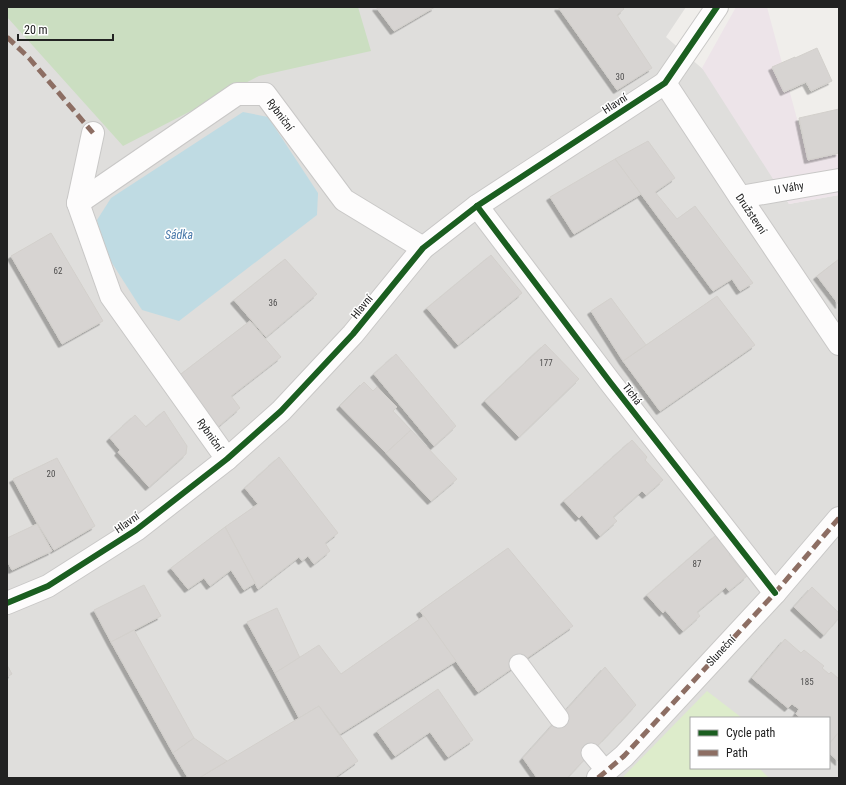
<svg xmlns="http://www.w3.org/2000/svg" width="846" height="785" font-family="'Roboto Condensed',sans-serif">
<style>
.residential{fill:#dfdedc;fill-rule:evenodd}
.industrial{fill:#ede4e9}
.grass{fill:#ddeccb}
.forest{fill:#cbdec1}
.water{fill:#bfdbe3}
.building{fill:#d7d4d2;stroke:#d3d0cc;filter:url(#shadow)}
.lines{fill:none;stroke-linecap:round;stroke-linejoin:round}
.service-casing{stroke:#c9c8c7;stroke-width:21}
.minor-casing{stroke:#c9c8c7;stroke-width:24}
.tertiary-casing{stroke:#c9c8c7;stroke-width:24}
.service{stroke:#fdfcfc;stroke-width:19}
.minor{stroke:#fdfcfc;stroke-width:22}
.tertiary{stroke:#fdfcfc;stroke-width:22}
.quiet{stroke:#8d6e63;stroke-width:5;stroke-dasharray:10 5;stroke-linecap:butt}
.cycleway-casing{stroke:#fff;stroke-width:8}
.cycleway{stroke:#1b5e20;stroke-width:6}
.labels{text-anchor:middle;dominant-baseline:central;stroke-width:3;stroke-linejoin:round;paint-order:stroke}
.number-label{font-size:9px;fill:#4f4e4e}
.street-label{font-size:11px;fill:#222;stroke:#fff}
.water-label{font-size:12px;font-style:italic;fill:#4a7aab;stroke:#fff}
</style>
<defs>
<filter id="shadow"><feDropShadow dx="-3.5" dy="3.5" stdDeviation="0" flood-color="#0004"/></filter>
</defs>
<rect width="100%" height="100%" fill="#f0eeeb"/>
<path class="residential" d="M7 7H686L666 37 713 78 789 204 839 195V778H7ZM691 718H829V768H691Z"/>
<polygon class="industrial" points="736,7 767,7 808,160 839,154 839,195 789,204 702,68"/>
<polygon class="grass" points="707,691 742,718 691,718 691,768 759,768 769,778 622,778"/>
<polygon class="forest" points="7,7 358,7 371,51 259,76 123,146 7,17"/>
<polygon class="water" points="243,112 268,117 318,193 317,215 179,321 142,310 103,249 97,220 111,198"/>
<g class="building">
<polygon points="376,7 435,7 394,31"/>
<polygon points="558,7 622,7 624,9 617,15 652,68 617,90"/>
<polygon points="817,48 832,81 811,91 806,82 784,92 772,67 795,57 795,58"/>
<polygon points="839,109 839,153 808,160 799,118"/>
<polygon points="648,141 675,178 655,192 677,219 695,206 753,283 740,291 732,279 713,291 615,159"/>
<polygon points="615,159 641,194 574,234 550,197"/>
<polygon points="51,233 103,321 62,344 11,256"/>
<polygon points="491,255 522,293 458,345 427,308"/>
<polygon points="285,259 317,294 266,337 234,300"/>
<polygon points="839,259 839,305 817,276"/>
<polygon points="717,296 755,345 660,411 623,361"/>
<polygon points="611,298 646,345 623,361 591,311"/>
<polygon points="250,321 281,357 231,396 240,408 214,430 177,377"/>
<polygon points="545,344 579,379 519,437 485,401"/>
<polygon points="396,354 456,426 434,446 374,374"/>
<polygon points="364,382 373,391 377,387 397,407 393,411 411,430 386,453 340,406"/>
<polygon points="164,411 187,446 186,454 149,487 118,452 120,450 110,438 135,415 146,427"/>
<polygon points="411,430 457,479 431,501 386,453"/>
<polygon points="632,440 647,457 645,460 663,480 646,495 642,491 613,517 617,521 600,536 582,515 579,518 564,501"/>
<polygon points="279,457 338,533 325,543 330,551 314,564 308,556 302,561 299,557 258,589 225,527 258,504 245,488"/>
<polygon points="57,458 95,526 54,550 36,521 13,479"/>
<polygon points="37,524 52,551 12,570 7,561 7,538"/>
<polygon points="225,527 255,583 244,590 231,570 210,586 204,578 188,589 171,568"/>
<polygon points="716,535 732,553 729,555 747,576 729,591 726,587 697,612 700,616 683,631 665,610 663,613 647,595"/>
<polygon points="508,548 573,626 478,692 420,611"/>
<polygon points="144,585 161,616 111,642 94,610"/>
<polygon points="812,587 839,613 839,618 824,635 794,607"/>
<polygon points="277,608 300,658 275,673 247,622"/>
<polygon points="424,616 456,661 340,734 319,706 299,718 275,673 319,645 341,674"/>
<polygon points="134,630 194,738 173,753 111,642"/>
<polygon points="785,639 801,653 804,650 824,666 822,668 829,674 831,672 839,679 839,732 830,743 829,742 829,718 801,718 796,714 799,709 792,704 788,708 752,678"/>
<polygon points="7,665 12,674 7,677"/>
<polygon points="605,667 636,705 567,778 537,778 523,758"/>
<polygon points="438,689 473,740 448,757 430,732 395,756 377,731"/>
<polygon points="319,706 358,761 334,778 199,778"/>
<polygon points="839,732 839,762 829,753 829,744"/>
<polygon points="194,738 227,761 199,778 188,778 173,753"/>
</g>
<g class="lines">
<defs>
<g id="service">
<polyline points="519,664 559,718"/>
<polyline points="591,753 606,771"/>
</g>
<g id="minor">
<polyline points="665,83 740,197 839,344"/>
<polyline points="93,133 78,203 111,296 227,459"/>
<polyline points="740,197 839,180"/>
<polyline points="78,203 237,94 265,94 344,200 423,248"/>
<polyline points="477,206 610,382 775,593"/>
<polyline points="598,778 624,756 775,593 839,518"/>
</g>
<polyline id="tertiary" points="7,603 48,586 136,530 227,459 281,411 353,334 423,248 477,206 665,83 717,7"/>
</defs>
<use href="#service" class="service-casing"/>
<use href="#minor" class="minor-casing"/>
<use href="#tertiary" class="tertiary-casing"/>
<use href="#service" class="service"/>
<use href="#minor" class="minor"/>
<use href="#tertiary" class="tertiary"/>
<g class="quiet">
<polyline points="7,37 29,58 93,133"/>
<polyline points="598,778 624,756 775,593 839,518"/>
</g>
<defs>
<g id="cycleway">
<polyline points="477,206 610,382 775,593"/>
<polyline points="7,603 48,586 136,530 227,459 281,411 353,334 423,248 477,206 665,83 717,7"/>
</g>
</defs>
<use href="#cycleway" class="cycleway-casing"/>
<use href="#cycleway" class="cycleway"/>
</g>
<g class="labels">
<g class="number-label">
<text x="620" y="77">30</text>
<text x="58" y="271">62</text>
<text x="273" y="303">36</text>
<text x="546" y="363">177</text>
<text x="51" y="474">20</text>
<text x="697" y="564">87</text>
<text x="807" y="682">185</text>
</g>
<g class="street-label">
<text transform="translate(615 104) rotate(-33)">Hlavní</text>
<text transform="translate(280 115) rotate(53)">Rybniční</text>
<text transform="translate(789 188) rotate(-10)">U Váhy</text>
<text transform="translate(751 214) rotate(56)">Družstevní</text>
<text transform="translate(362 307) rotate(-51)">Hlavní</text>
<text transform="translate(632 394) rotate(52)">Tichá</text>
<text transform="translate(210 435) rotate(55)">Rybniční</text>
<text transform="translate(127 523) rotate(-35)">Hlavní</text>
<text transform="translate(721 651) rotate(-47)">Sluneční</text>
</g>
<g class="water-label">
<text x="179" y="235">Sádka</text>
</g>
</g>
<rect width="846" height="785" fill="none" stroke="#222222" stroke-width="16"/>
<rect x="690" y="717" width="140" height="52" fill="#ffffff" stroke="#a7a7a7"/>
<rect x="698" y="730" width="20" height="6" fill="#1b5e20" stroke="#a7a7a7"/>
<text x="726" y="737" font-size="12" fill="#222222">Cycle path</text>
<rect x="698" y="750" width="20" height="6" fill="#8d6e63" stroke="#a7a7a7"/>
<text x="726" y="757" font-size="12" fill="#222222">Path</text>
<path d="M18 34v6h95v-6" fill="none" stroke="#222222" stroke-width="2"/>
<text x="24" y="34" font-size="12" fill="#222222" stroke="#ffffff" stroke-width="3" paint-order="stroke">20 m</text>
</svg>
